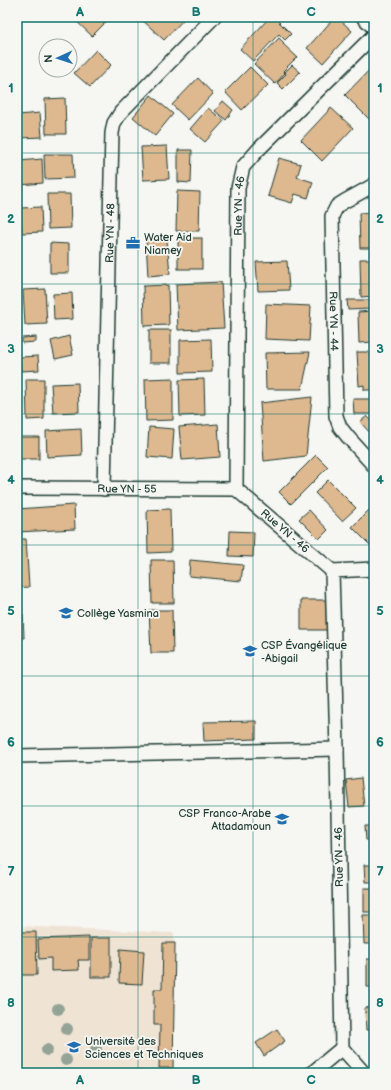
<svg xmlns="http://www.w3.org/2000/svg" width="391" height="1090" font-family="'Balsamiq Sans',sans-serif">
<style>
.built{fill:#efe3d4}
.building{fill:#deb88f;stroke:#1f3d34}
.lines{fill:none;stroke-linecap:round;stroke-linejoin:round}
.minor-casing{stroke:#1f3d34;stroke-width:16}
.minor{stroke:#f6f6f2;stroke-width:13}
.tree{fill:#93a395}
.grid{fill:none;stroke:#0f766e;stroke-width:1;stroke-opacity:0.55}
.labels{text-anchor:middle;dominant-baseline:central;stroke-width:3.5;stroke-linejoin:round;paint-order:stroke}
.street-label{font-size:11px;fill:#1f3d34;stroke:#f6f6f2}
.poi-label{font-size:11px;fill:#1f3d34;stroke:#f6f6f2;text-anchor:start}
.neatline{fill:none;stroke:#0f766e;stroke-width:1.5}
.grid-label{font-size:13px;text-anchor:middle;font-weight:bold;fill:#0f766e}
</style>
<rect width="100%" height="100%" fill="#f6f6f2"/>
<filter id="ink" filterUnits="userSpaceOnUse"><feTurbulence type="fractalNoise" baseFrequency=".025" numOctaves="2"/><feDisplacementMap in="SourceGraphic" scale="8" xChannelSelector="R" yChannelSelector="G"/><feConvolveMatrix kernelMatrix="1 2 1 2 8 2 1 2 1" color-interpolation-filters="sRGB"/></filter>
<g filter="url(#ink)">
<polygon class="built" points="17,926 174,933 170,1071 168,1073 17,1073"/>
<g class="building">
<polygon points="72,17 111,17 92,36"/>
<polygon points="139,17 186,17 164,40"/>
<polygon points="270,17 274,17 291,34 285,40 279,34 253,61 240,49"/>
<polygon points="335,17 337,17 352,31 323,63 307,48"/>
<polygon points="279,38 284,43 283,44 297,57 283,71 285,73 275,84 254,64"/>
<polygon points="96,50 111,65 90,87 74,73"/>
<polygon points="292,65 300,72 283,89 277,83 286,74 285,72"/>
<polygon points="374,65 374,124 345,95"/>
<polygon points="250,67 268,85 242,110 225,92"/>
<polygon points="198,78 213,94 188,120 172,105"/>
<polygon points="151,95 173,114 155,136 133,117"/>
<polygon points="65,98 66,134 46,134 45,99"/>
<polygon points="223,101 233,110 226,120 215,111"/>
<polygon points="208,108 224,121 205,142 190,129"/>
<polygon points="331,108 353,128 322,161 301,140"/>
<polygon points="40,113 42,137 19,138 18,115"/>
<polygon points="167,146 169,179 143,180 141,147"/>
<polygon points="178,150 192,150 191,183 178,182"/>
<polygon points="44,154 73,154 74,178 45,179"/>
<polygon points="279,158 301,164 297,177 313,182 308,198 295,194 292,203 268,196"/>
<polygon points="42,159 43,183 20,185 19,161"/>
<polygon points="177,191 200,192 199,231 176,231"/>
<polygon points="47,194 70,194 71,228 48,229"/>
<polygon points="41,207 42,232 22,233 21,208"/>
<polygon points="374,212 374,248 360,248 359,213"/>
<rect x="178" y="238" width="24" height="31"/>
<polygon points="167,240 170,274 148,276 146,241"/>
<polygon points="50,243 69,244 69,273 50,273"/>
<polygon points="360,259 374,259 374,296 361,297"/>
<polygon points="287,261 289,290 258,291 256,262"/>
<polygon points="221,282 224,328 178,330 176,284"/>
<polygon points="168,285 169,325 144,326 143,286"/>
<polygon points="45,289 47,324 25,325 23,290"/>
<polygon points="72,293 73,319 54,320 53,294"/>
<polygon points="347,300 370,300 370,309 348,310"/>
<polygon points="266,304 311,306 309,341 265,339"/>
<polygon points="374,311 374,342 359,343 358,312"/>
<rect x="149" y="330" width="22" height="33"/>
<polygon points="69,336 73,355 55,359 51,341"/>
<polygon points="36,337 36,342 22,343 22,338"/>
<polygon points="211,339 212,372 180,373 180,340"/>
<polygon points="310,352 302,389 266,389 265,353"/>
<polygon points="357,352 369,352 369,355 374,358 374,390 364,390 364,385 359,386"/>
<polygon points="38,356 39,370 21,371 20,357"/>
<polygon points="173,378 173,420 146,421 145,379"/>
<polygon points="26,379 44,379 44,419 27,420"/>
<polygon points="204,379 205,415 180,416 179,380"/>
<polygon points="78,383 79,412 53,413 51,384"/>
<polygon points="312,397 306,456 264,461 260,403"/>
<polygon points="353,399 373,399 374,414 354,414"/>
<polygon points="367,416 374,423 374,432 372,435 360,422"/>
<polygon points="218,424 220,457 182,460 179,427"/>
<polygon points="149,427 174,429 172,459 147,457"/>
<polygon points="81,429 82,455 47,457 46,431"/>
<rect x="17" y="437" width="22" height="22"/>
<polygon points="316,455 328,467 291,504 279,492"/>
<polygon points="328,480 356,508 342,521 315,493"/>
<polygon points="74,505 75,529 17,532 17,509"/>
<polygon points="374,505 374,549 352,527"/>
<polygon points="170,509 171,552 148,553 147,510"/>
<polygon points="309,510 328,530 319,539 299,519"/>
<polygon points="230,531 254,532 253,557 229,556"/>
<polygon points="17,539 26,539 29,587 17,588"/>
<polygon points="151,560 173,560 174,603 152,603"/>
<polygon points="190,560 243,565 241,581 189,576"/>
<polygon points="301,600 326,600 327,630 301,630"/>
<polygon points="149,610 172,610 173,653 151,653"/>
<polygon points="17,614 23,614 24,638 17,638"/>
<polygon points="374,685 374,698 370,698 370,686"/>
<polygon points="256,721 256,739 204,741 203,722"/>
<polygon points="361,778 364,806 349,807 346,780"/>
<polygon points="365,826 374,826 374,840 366,840"/>
<polygon points="364,865 374,865 374,882 365,882"/>
<rect x="364" y="888" width="10" height="24"/>
<polygon points="363,915 374,915 374,944 364,944"/>
<polygon points="17,932 36,932 37,975 17,975"/>
<polygon points="89,937 89,960 78,960 79,970 51,971 51,958 39,959 38,939"/>
<rect x="91" y="938" width="20" height="39"/>
<polygon points="163,943 175,943 173,1068 159,1068 160,1025 154,1025 154,989 162,989"/>
<polygon points="120,949 144,951 142,984 119,983"/>
<rect x="367" y="959" width="7" height="28"/>
<polygon points="374,1007 374,1030 366,1030 365,1008"/>
<polygon points="277,1029 285,1041 264,1056 256,1043"/>
</g>
<g class="lines">
<defs>
<g id="minor">
<polyline points="363,17 374,28"/>
<path id="s1" d="M374 185 345 201 337 206 332 216 336 416 340 427 348 437 374 466"/>
<path id="s2" d="M17 488 236 489"/>
<path id="s3" d="M104 489 112 133 114 123 121 112 214 17"/>
<polyline points="332,571 374,569"/>
<polyline points="17,756 337,749"/>
<polyline points="312,1073 342,1048"/>
<path id="s4" d="M364 1073 342 1048 337 749 332 571 236 489 238 188 243 167 258 150 374 35"/>
</g>
</defs>
<use href="#minor" class="minor-casing"/>
<use href="#minor" class="minor"/>
</g>
<g class="tree">
<circle cx="58" cy="1009" r="6"/>
<circle cx="67" cy="1029" r="6"/>
<circle cx="96" cy="1049" r="6"/>
<circle cx="47" cy="1050" r="6"/>
<circle cx="66" cy="1060" r="6"/>
</g>
</g>
<path class="grid" d="M138 17V1073M253 17V1073M17 153H374M17 284H374M17 414H374M17 545H374M17 676H374M17 806H374M17 937H374"/>
<defs>
<symbol id="office-bare" viewBox="-9 -9 18 18"><path d="M-6-3h4V-5.5h4V-3h4V5H-6ZM-1-4.5V-3h2v-1.5ZM-6 0V1H6V0Z" fill="#1f6fb2" stroke="#f6f6f2" stroke-width="2.5" paint-order="stroke"/></symbol>
<symbol id="school-bare" viewBox="-9 -9 18 18"><path d="M0-5L7-2L0 1L-7-2ZM-4 1L0 2.5L4 1V4Q0 6-4 4Z" fill="#1f6fb2" stroke="#f6f6f2" stroke-width="2.5" paint-order="stroke"/></symbol>
<symbol id="university-bare" viewBox="-9 -9 18 18"><path d="M0-5L7-2L0 1L-7-2ZM-4 1L0 2.5L4 1V4Q0 6-4 4Z" fill="#1f6fb2" stroke="#f6f6f2" stroke-width="2.5" paint-order="stroke"/></symbol>
</defs>
<g fill-rule="evenodd">
<use href="#office-bare" x="123" y="233" width="20" height="20"/>
<use href="#school-bare" x="56" y="603" width="20" height="20"/>
<use href="#school-bare" x="240" y="641" width="20" height="20"/>
<use href="#school-bare" x="272" y="809" width="20" height="20"/>
<use href="#university-bare" x="64" y="1037" width="20" height="20"/>
</g>
<g class="labels">
<g class="street-label">
<text stroke="none"><textPath href="#s4" startOffset="920">Rue YN - 46</textPath></text>
<text stroke="none"><textPath href="#s3" startOffset="256">Rue YN - 48</textPath></text>
<text stroke="none"><textPath href="#s1" startOffset="159">Rue YN - 44</textPath></text>
<text stroke="none"><textPath href="#s2" startOffset="110">Rue YN - 55</textPath></text>
<text transform="translate(285 531) rotate(41)">Rue YN - 46</text>
<text transform="translate(339 857) rotate(-91)">Rue YN - 46</text>
</g>
<g class="poi-label">
<text x="144" y="237">Water Aid<tspan x="144" dy="13">Niamey</tspan></text>
<text x="77" y="613">Collège Yasmina</text>
<text x="261" y="645">CSP Évangélique<tspan x="261" dy="13">-Abigail</tspan></text>
<text x="271" y="813" text-anchor="end">CSP Franco-Arabe<tspan x="271" dy="13">Attadamoun</tspan></text>
<text x="85" y="1041">Université des<tspan x="85" dy="13">Sciences et Techniques</tspan></text>
</g>
</g>
<rect width="391" height="1090" fill="none" stroke="#f6f6f2" stroke-width="44"/>
<g transform="translate(58 58) rotate(267)"><circle r="19" fill="#f6f6f2" stroke="#a0aca6"/>
<path d="M0-3L7 15L0 10L-7 15Z" fill="#1f6fb2"/>
<text y="-6" font-size="11" font-weight="bold" text-anchor="middle" fill="#1f3d34">N</text>
</g>
<rect x="22" y="22" width="347" height="1046" class="neatline"/>
<g class="grid-label">
<text x="80" y="16">A</text>
<text x="196" y="16">B</text>
<text x="311" y="16">C</text>
<text x="11" y="92">1</text>
<text x="380" y="92">1</text>
<text x="11" y="223">2</text>
<text x="380" y="223">2</text>
<text x="11" y="353">3</text>
<text x="380" y="353">3</text>
<text x="11" y="484">4</text>
<text x="380" y="484">4</text>
<text x="11" y="615">5</text>
<text x="380" y="615">5</text>
<text x="11" y="746">6</text>
<text x="380" y="746">6</text>
<text x="11" y="876">7</text>
<text x="380" y="876">7</text>
<text x="11" y="1007">8</text>
<text x="380" y="1007">8</text>
<text x="80" y="1084">A</text>
<text x="196" y="1084">B</text>
<text x="311" y="1084">C</text>
</g>
</svg>
